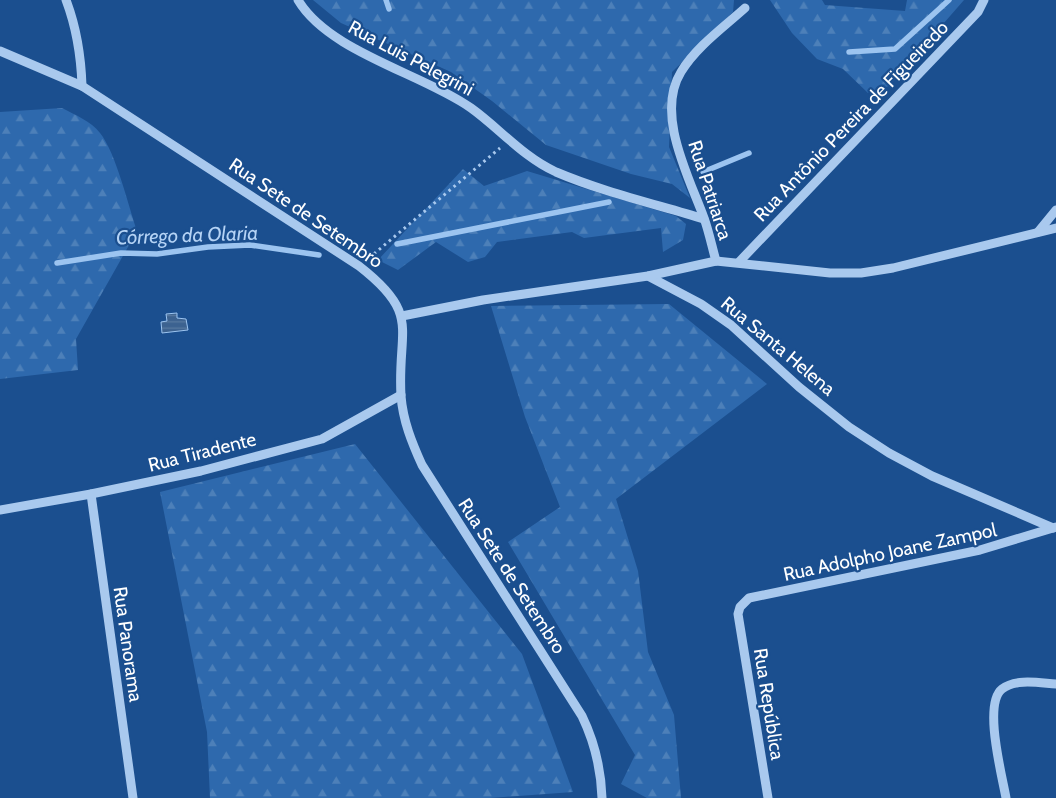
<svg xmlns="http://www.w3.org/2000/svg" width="1056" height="798" font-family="Cabin,sans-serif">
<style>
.forest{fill:url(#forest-firs)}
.water{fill:url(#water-rules);stroke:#9cc4f0}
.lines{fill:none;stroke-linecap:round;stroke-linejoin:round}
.stream{stroke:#9cc4f0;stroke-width:5.5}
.path{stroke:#a9c9ee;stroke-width:3;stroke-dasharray:2.5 4;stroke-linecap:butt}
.minor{stroke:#a9c9ee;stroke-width:9}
.labels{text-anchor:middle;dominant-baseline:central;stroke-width:4.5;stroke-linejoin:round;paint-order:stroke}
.street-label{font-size:19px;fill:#fff;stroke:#1b4f8f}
.water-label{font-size:20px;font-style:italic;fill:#b5d3f5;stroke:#1b4f8f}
</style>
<defs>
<pattern id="forest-firs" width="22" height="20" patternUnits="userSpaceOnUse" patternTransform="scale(1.25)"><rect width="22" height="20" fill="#2e69ad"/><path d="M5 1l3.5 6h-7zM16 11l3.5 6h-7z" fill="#4d80b9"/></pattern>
<pattern id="water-rules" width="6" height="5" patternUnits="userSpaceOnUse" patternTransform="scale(1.25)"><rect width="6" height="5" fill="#3c6290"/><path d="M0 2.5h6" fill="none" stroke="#597aa1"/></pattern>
</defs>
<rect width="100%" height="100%" fill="#1b4f8f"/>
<g class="forest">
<polygon points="313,0 734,0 733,12 672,72 669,147 690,198 672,184 631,174 546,145 492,101 451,72 341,23"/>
<polygon points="770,0 822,0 825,5 905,11 907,0 964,0 889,86 868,93 843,69 817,59 792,33"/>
<path d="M62 108C75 115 91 121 100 133 116 153 128 205 137 231L76 339 78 370 0 379V112Z"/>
<polygon points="463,169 484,186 527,171 676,216 686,224 683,240 663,252 661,228 584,238 572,232 497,242 485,257 468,262 436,242 398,270 378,260"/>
<polygon points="669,304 767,384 616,499 638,571 648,652 674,715 681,798 647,798 621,784 635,755 508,542 560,507 525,417 491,306"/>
<polygon points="355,444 522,654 573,792 490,798 210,798 207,732 160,492"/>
</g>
<polygon class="water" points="177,313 177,318 186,319 188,330 162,333 161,322 167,321 166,314"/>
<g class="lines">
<g class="stream">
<polyline points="386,0 389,9"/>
<polyline points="849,52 895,49 949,0"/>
<polyline points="703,172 749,153"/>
<polyline points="397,244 609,202"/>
<polyline points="57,263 121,253 157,254 208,247 250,245 319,255"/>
</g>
<polyline class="path" points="369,258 500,148"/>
<g class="minor">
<path d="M66 0C77 29 81 55 82 86"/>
<path d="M298 0C329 52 421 73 471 108 499 128 523 157 556 172 603 192 655 204 704 219"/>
<path d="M0 51 82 86 359 266C422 315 397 328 401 396 403 421 412 443 422 465L582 716C595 743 601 768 602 798"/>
<polyline points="1038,232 1056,210"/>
<path d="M716 261C712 247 709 232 704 218 689 177 655 114 681 72 696 47 724 27 745 8"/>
<polyline points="739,262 978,12 984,0"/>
<polyline points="648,276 701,304 731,325 799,387 849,427 889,453 932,476 1053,528"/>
<polyline points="402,316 483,300 648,276 716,261 830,273 861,273 893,268 1056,228"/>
<polyline points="91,494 133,798"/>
<polyline points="0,510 91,494 201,471 322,439 401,395"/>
<polyline points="768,798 738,614 740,607 749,598 980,550 1056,527"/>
<path d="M1006 798C1002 775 983 704 1002 689 1016 678 1040 683 1056 684"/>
</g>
</g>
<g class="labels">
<g class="street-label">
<text transform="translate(411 58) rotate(28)">Rua Luis Pelegrini</text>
<text transform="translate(851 121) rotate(-46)">Rua Antônio Pereira de Figueiredo</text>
<text transform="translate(710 190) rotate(72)">Rua Patriarca</text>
<text transform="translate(306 213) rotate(34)">Rua Sete de Setembro</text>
<text transform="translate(778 346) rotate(40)">Rua Santa Helena</text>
<text transform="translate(202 452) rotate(-14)">Rua Tiradente</text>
<text transform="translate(890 552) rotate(-12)">Rua Adolpho Joane Zampol</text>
<text transform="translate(512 576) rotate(57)">Rua Sete de Setembro</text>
<text transform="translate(128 644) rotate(82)">Rua Panorama</text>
<text transform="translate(769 704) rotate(81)">Rua República</text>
</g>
<g class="water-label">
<text transform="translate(187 235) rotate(-2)">Córrego da Olaria</text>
</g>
</g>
</svg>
